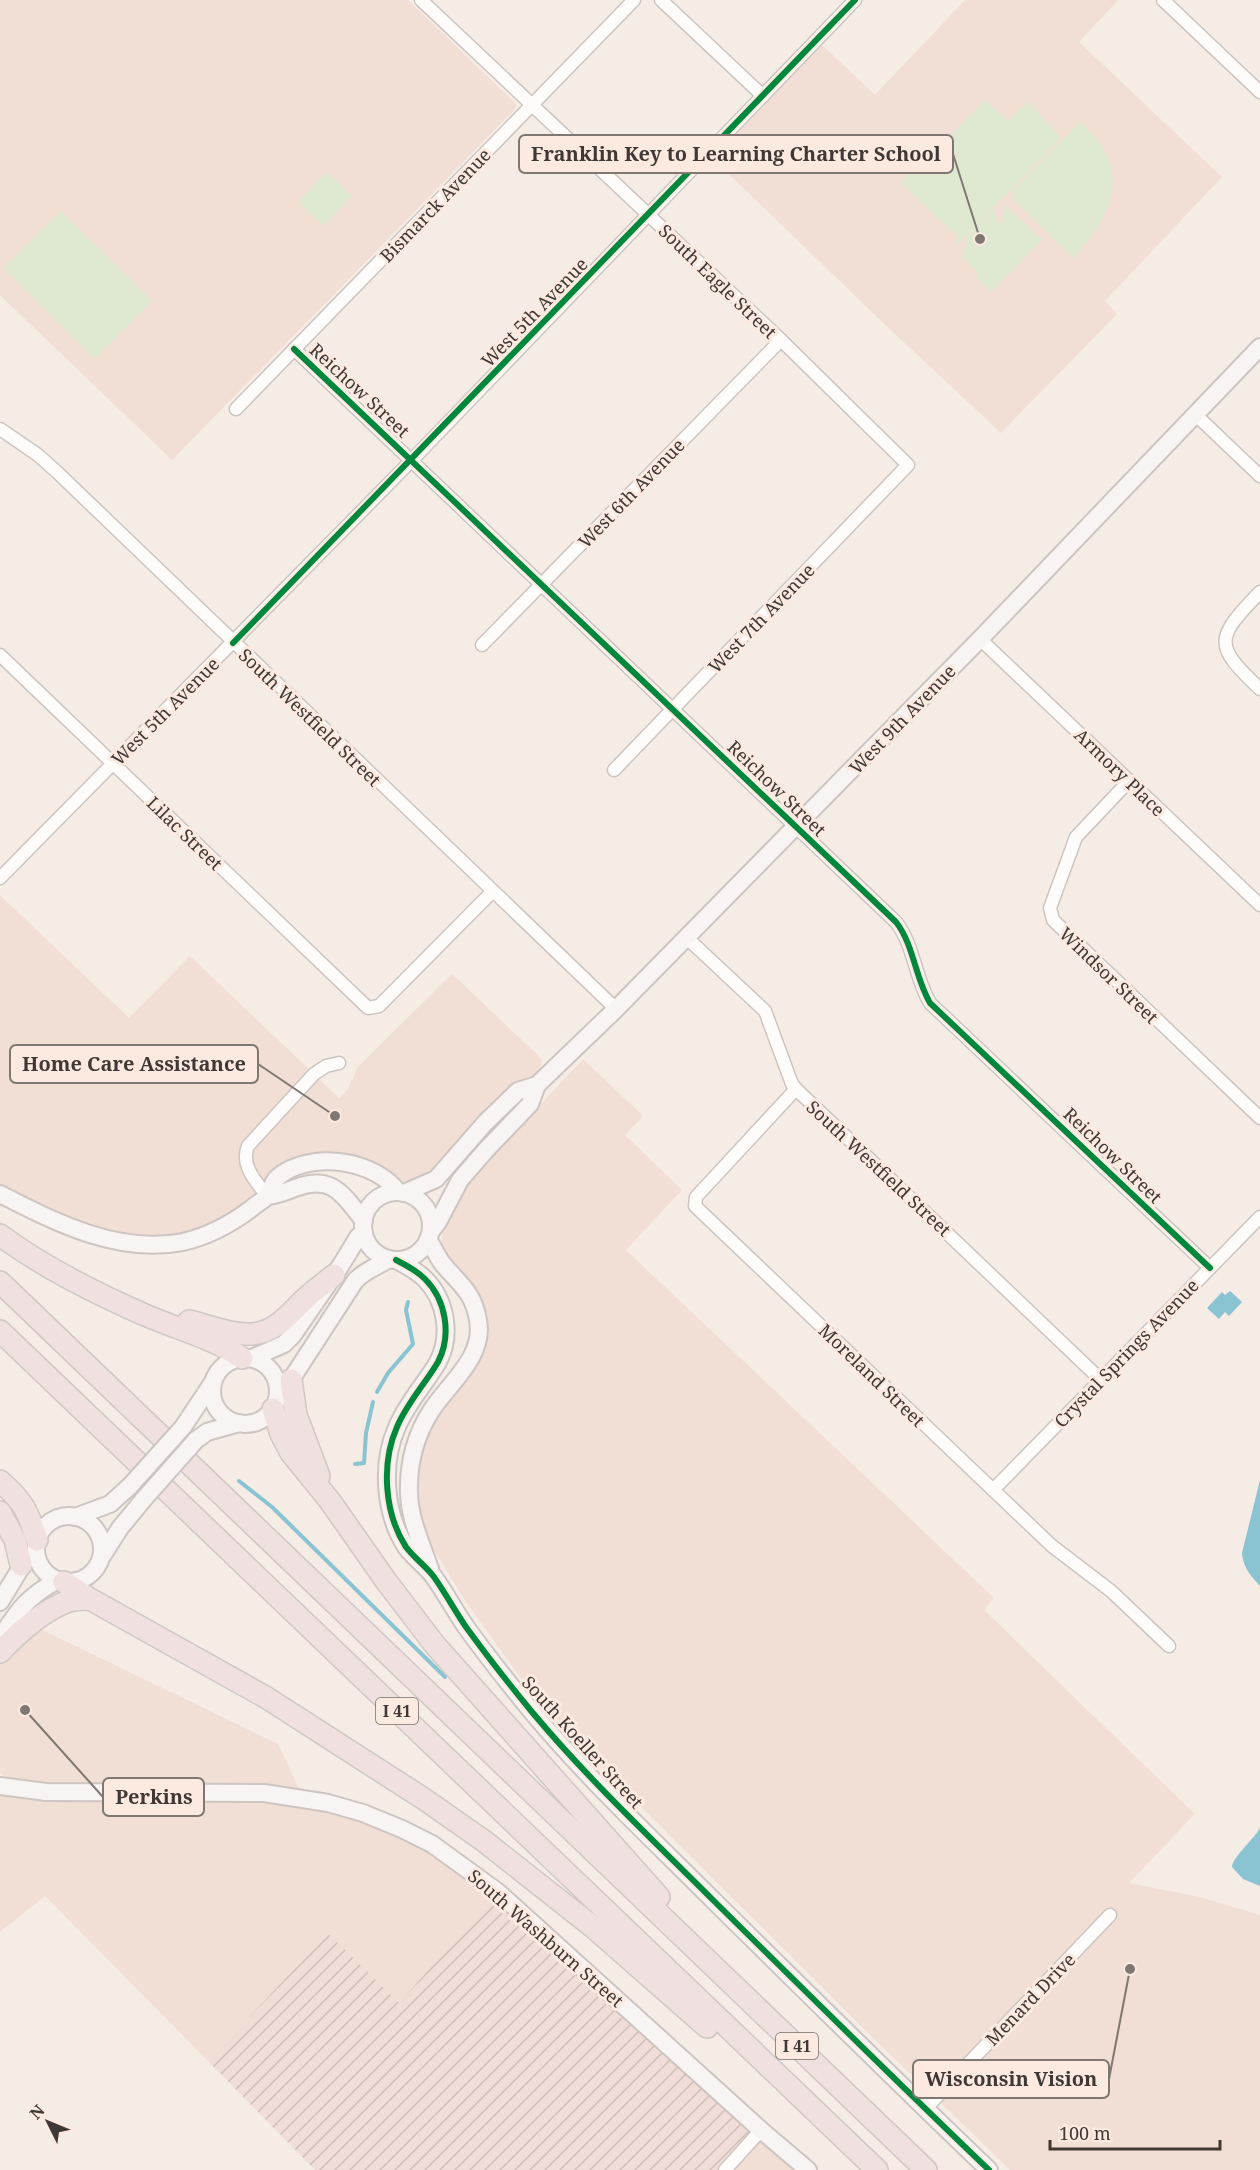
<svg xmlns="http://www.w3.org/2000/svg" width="1260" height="2170" font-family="'Noto Serif',serif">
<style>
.built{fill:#f1ded5}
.industrial{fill:url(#industrial-furrows)}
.green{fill:#dfe9d2}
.water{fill:#8ac3d2}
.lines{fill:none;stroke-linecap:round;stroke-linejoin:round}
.stream{stroke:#8ac3d2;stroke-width:4}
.street-casing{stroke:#cdc5c1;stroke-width:15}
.secondary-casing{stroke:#cdc5c1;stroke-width:20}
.highway-casing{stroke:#cec8c6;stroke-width:24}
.street{stroke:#fefcfb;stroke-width:12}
.secondary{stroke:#f9f4f4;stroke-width:16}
.highway{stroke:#f0e0e0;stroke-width:21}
.secondary-bridge-casing{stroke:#cdc5c1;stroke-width:20;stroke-linecap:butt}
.secondary-bridge{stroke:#f9f4f4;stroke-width:16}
.cycleway-casing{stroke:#fceae0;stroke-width:10}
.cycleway{stroke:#00873e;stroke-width:6}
.labels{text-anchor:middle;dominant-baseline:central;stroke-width:6;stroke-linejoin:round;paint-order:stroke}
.shield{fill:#fceae0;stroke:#786d68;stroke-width:1.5}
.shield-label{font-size:16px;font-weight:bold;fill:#3f3834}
.street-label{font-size:18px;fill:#3f3834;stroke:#fceae0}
.leader{fill:none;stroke:#7f7772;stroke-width:2}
.callout-dot{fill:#7f7772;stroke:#fceae0;stroke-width:2}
.callout{fill:#fceae0;stroke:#7f7772;stroke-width:2}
.callout-label{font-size:20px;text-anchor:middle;font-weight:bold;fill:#3f3834}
</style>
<defs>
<pattern id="industrial-furrows" width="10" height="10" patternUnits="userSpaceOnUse" patternTransform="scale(1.5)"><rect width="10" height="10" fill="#f0ddd7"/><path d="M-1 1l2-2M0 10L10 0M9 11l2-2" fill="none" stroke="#cfbeb9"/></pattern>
</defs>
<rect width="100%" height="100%" fill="#f6ece6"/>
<g class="built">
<polygon points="0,0 408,0 514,102 516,106 514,110 172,460 0,295"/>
<polygon points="965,0 1118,0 1079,42 1222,177 1105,301 1117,314 1001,433 878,318 708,154 817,40 875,95"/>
<polygon points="0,895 129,1018 190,956 339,1098 348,1089 358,1067 452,974 542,1059 537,1085 518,1092 448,1167 404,1193 371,1172 296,1166 219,1230 129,1243 0,1194"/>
<polygon points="583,1059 643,1116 625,1135 682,1190 626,1250 994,1598 984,1610 1195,1814 1129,1883 1200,1897 1260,1915 1260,2170 1010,2170 862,2027 595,1761 517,1673 466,1602 435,1552 427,1537 419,1509 418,1470 422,1449 436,1420 475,1368 481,1355 485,1324 484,1307 480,1295 472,1284 448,1258 441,1242 443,1233 450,1213 475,1175"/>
<polygon points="30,1624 278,1744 304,1799 363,1813 498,1892 399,2004 327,1934 208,2061 45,1896 0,1932 0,1786 22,1787 0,1773 0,1652"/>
<polygon points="761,2130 808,2170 725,2170"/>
</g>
<polygon class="industrial" points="498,1892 761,2130 725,2170 315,2170 208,2061 328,1933 399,2003"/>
<g class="green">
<polygon points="985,100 1008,121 1028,101 1061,138 957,245 955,242 959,238 901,183 928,155 930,157 937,150 935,147 946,135 949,137"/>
<path d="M1080 122C1134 168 1114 213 1073 258L1013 199V190Z"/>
<polygon points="326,172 352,196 323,226 298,202"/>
<polygon points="1005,205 1042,240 991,292 976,278 979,274 963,258 967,236 994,208 995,220 1003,223"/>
<polygon points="61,211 152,301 95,359 4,268"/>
</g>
<g class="water">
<polygon points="1230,1291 1242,1302 1229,1316 1225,1312 1219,1319 1207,1308 1222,1292 1225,1295"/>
<path d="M1260 1480V1586C1250 1575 1243 1567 1242 1553Z"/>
<path d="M1260 1828V1886L1243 1879 1232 1867C1232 1858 1254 1839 1260 1828Z"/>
</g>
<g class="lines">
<g class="stream">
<polyline points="377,1392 388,1373 413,1344 406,1310 408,1302"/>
<polyline points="355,1464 364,1463 366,1433 373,1402"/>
<polyline points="239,1481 272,1507 445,1677"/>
</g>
<defs>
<g id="street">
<polyline points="421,0 781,340 908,465 614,770"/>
<polyline points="661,0 763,96"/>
<polyline points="1163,0 1260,92"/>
<path d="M294 349 896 922C914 945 915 978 930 1003L1210 1268"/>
<polyline points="236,409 634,0"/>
<polyline points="1196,415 1260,476"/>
<polyline points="0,429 38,455 58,473 616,1009"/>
<path d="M1260 592C1216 638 1212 644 1260 689"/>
<polyline points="980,639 1260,905"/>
<polyline points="482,645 781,340"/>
<polyline points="0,655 368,1008 379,1006 492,892"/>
<polyline points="1129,781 1076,837 1050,908 1053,920 1260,1118"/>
<polyline points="0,878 412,460 855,0"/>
<polyline points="687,938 765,1011 792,1084 796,1089 1100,1379"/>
<polyline points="796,1089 696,1197 695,1206 1052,1546 1111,1591 1169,1646"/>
<path d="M267 1196C256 1181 240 1166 248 1146L314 1074 326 1066 339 1063"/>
<polyline points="993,1490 1260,1217"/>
<polyline points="925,2109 1110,1915"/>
<polyline points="725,2170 761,2130"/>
</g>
<g id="secondary">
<circle cx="397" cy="1226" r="34"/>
<polyline points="404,1193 436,1179 485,1123 518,1091 537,1085 616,1009 980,639 1260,347"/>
<path d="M0 1194C55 1222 118 1255 183 1242 209 1236 231 1224 252 1208 256 1204 263 1201 267 1196 275 1185 269 1182 285 1172 317 1152 376 1161 398 1192"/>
<path d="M267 1196C280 1195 286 1191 298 1187 334 1174 345 1198 364 1221"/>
<polyline points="431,1231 438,1222 460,1180 486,1150 530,1104 537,1085"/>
<path d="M428 1239C433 1247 437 1256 442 1263 459 1284 473 1291 478 1320 485 1357 449 1383 431 1411 415 1436 408 1465 409 1494 410 1520 422 1545 430 1569"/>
<path d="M396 1260C406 1265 417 1271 425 1279 446 1300 452 1335 438 1362 425 1384 407 1403 397 1427 381 1463 384 1513 406 1547 414 1558 426 1566 434 1577 446 1594 455 1611 466 1627 487 1656 509 1684 532 1712 588 1779 652 1839 713 1900 805 1991 896 2081 989 2170"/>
<polyline points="252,1358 284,1344 293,1335 341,1265 358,1237 364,1232"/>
<circle cx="245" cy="1391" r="33"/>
<path d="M285 1389 355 1281C365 1270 377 1267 389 1259"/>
<polyline points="183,1427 213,1382"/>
<polyline points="196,1440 207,1432 239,1423"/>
<circle cx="69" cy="1549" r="33"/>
<polyline points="75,1517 110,1504 130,1486"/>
<polyline points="101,1558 120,1528 143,1500"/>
<polyline points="0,1602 28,1556"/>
<path d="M0 1638C19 1609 27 1597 58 1580"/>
<polyline points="0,1786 46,1792 264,1793 328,1803 363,1813 402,1829 432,1844 498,1892 761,2130 808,2170"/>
</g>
<g id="highway">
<path d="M0 1235C44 1268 95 1293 145 1315 177 1329 214 1338 242 1358"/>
<polyline points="0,1282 926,2170"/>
<path d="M189 1321C209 1326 232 1335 252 1334 276 1332 289 1314 305 1299 314 1290 325 1283 334 1275"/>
<polyline points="0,1331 877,2170"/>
<polyline points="291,1380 296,1415 319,1476"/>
<polyline points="273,1409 281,1434 291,1453 330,1501 386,1581 435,1645 659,1897"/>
<path d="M0 1481C23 1501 28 1511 37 1540"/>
<polyline points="0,1512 15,1540 21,1565"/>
<polyline points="64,1582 90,1599 267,1698 424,1799 484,1841 593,1927 707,2027"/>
<path d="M0 1652C18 1633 41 1612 66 1602 73 1599 82 1599 90 1599"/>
</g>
</defs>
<use href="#street" class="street-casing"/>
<use href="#secondary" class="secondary-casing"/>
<use href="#highway" class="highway-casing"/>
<use href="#street" class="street"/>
<use href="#secondary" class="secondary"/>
<use href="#highway" class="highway"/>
<defs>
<g id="secondary-bridge">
<polyline points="130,1486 183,1427"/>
<polyline points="143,1500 196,1440"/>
</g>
</defs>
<use href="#secondary-bridge" class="secondary-bridge-casing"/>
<use href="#secondary-bridge" class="secondary-bridge"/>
<defs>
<g id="cycleway">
<path d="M294 349 896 922C914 945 915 978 930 1003L1210 1268"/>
<polyline points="233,643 855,0"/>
<path d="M396 1260C406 1265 417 1271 425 1279 446 1300 452 1335 438 1362 425 1384 407 1403 397 1427 381 1463 384 1513 406 1547 414 1558 426 1566 434 1577 446 1594 455 1611 466 1627 487 1656 509 1684 532 1712 588 1779 652 1839 713 1900 805 1991 896 2081 989 2170"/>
</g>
</defs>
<use href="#cycleway" class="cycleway-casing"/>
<use href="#cycleway" class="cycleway"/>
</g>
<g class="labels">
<g class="shield">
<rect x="376" y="1698" width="42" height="26" rx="4.5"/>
<rect x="776" y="2033" width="42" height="26" rx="4.5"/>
</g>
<g class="shield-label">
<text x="397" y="1711">I 41</text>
<text x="797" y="2046">I 41</text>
</g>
<g class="street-label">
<text transform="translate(435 205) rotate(-46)">Bismarck Avenue</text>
<text transform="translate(718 281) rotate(44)">South Eagle Street</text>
<text transform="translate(534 312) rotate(-46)">West 5th Avenue</text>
<text transform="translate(360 390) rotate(43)">Reichow Street</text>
<text transform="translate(631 493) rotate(-46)">West 6th Avenue</text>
<text transform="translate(761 618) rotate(-46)">West 7th Avenue</text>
<text transform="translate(165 711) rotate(-45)">West 5th Avenue</text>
<text transform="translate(310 717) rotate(44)">South Westfield Street</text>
<text transform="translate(902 719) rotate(-46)">West 9th Avenue</text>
<text transform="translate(1120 772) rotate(44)">Armory Place</text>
<text transform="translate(777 788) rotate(44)">Reichow Street</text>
<text transform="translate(185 833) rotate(44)">Lilac Street</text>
<text transform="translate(1109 975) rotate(44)">Windsor Street</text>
<text transform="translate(1113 1155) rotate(44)">Reichow Street</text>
<text transform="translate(879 1168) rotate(43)">South Westfield Street</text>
<text transform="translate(1126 1353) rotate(-46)">Crystal Springs Avenue</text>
<text transform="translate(872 1375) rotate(44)">Moreland Street</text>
<text transform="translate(583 1742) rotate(48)">South Koeller Street</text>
<text transform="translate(546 1938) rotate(41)">South Washburn Street</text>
<text transform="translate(1030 1999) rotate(-46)">Menard Drive</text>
</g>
</g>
<path class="leader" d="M980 239L953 154M335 1116L258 1064M25 1710L103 1797M1130 1969L1109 2079"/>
<g class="callout-dot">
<circle cx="980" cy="239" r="6"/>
<circle cx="335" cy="1116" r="6"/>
<circle cx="25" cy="1710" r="6"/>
<circle cx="1130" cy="1969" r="6"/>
</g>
<g class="callout">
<rect x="519" y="135" width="434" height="38" rx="6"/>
<rect x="10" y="1045" width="248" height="38" rx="6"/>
<rect x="103" y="1778" width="101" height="38" rx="6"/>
<rect x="913" y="2060" width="196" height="38" rx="6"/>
</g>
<g class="callout-label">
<text x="736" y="161">Franklin Key to Learning Charter School</text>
<text x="134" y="1071">Home Care Assistance</text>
<text x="154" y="1804">Perkins</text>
<text x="1011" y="2086">Wisconsin Vision</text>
</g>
<g transform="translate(48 2122) rotate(313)" stroke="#fceae0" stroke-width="4.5" paint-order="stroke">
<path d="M0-4.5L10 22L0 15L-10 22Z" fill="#3f3834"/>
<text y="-9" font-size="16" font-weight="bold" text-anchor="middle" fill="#3f3834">N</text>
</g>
<path d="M1050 2140v9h170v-9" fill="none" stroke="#3f3834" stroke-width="3"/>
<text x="1059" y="2140" font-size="18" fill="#3f3834" stroke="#fceae0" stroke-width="4.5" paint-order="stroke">100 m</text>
</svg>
